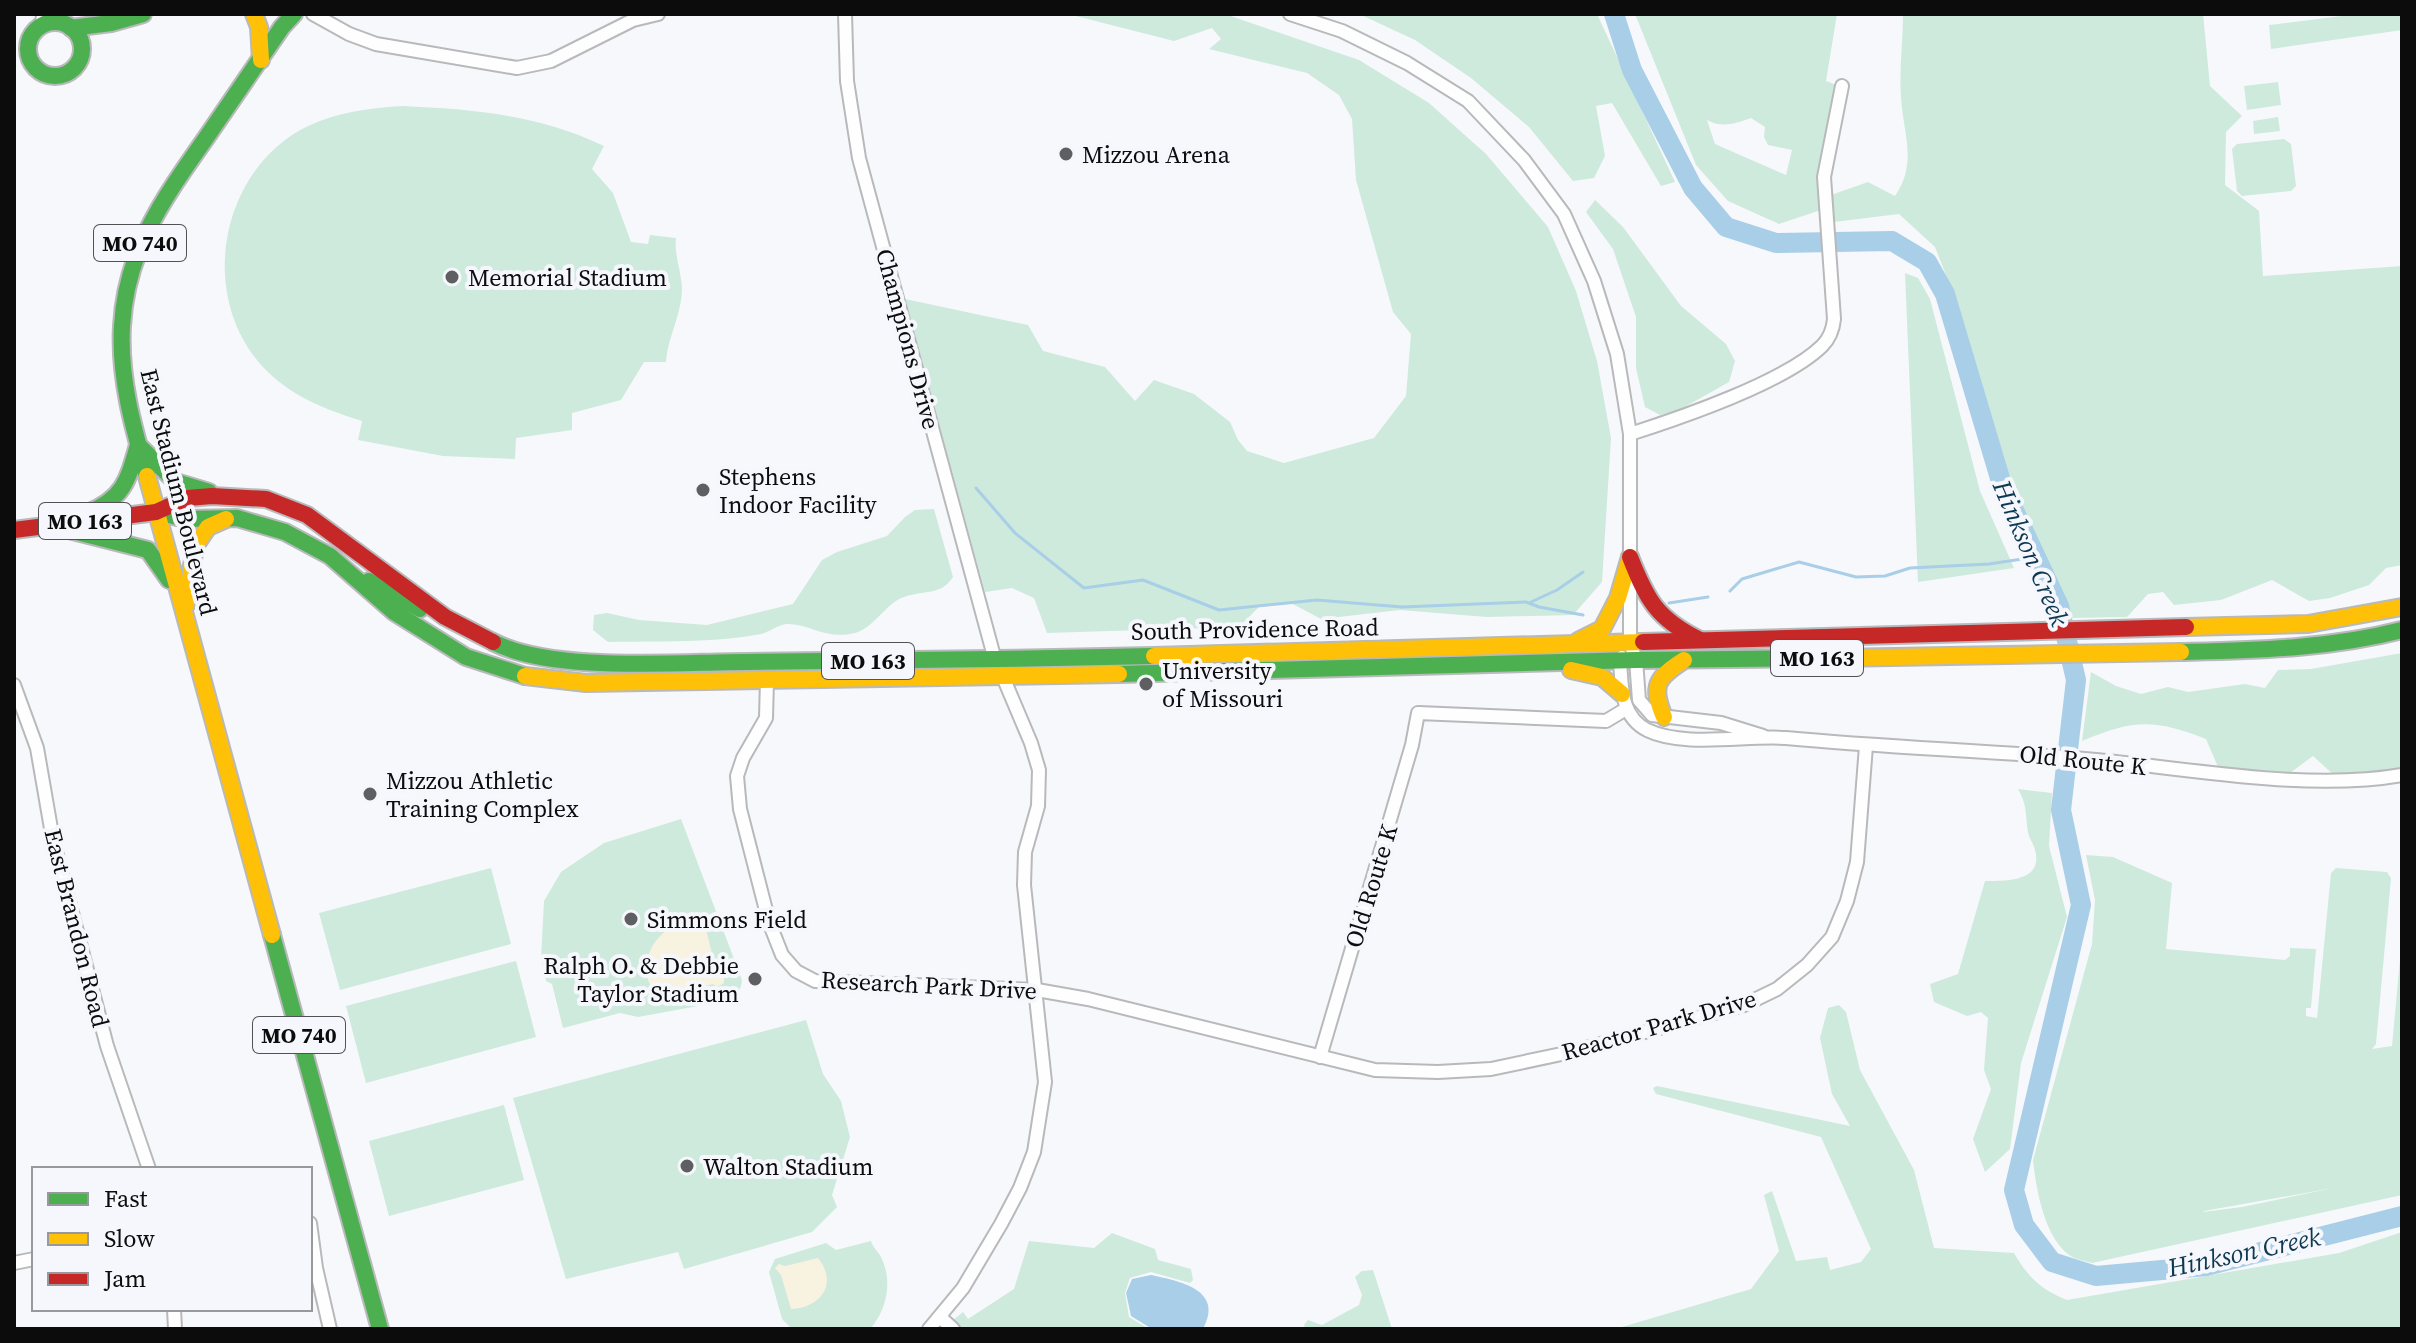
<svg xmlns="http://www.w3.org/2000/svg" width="2416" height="1343" font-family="'Source Serif 4',serif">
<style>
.green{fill:#cdeadd;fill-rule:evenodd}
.sand{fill:#f8f2e0}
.water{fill:#a9cee7}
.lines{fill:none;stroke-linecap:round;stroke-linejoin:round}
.stream{stroke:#a9cee7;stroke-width:3}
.river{stroke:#a9cee7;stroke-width:20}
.street-casing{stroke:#b8b9bb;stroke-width:16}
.fast-casing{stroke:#b8b9bb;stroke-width:20}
.slow-casing{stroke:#b8b9bb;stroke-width:20}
.jam-casing{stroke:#b8b9bb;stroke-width:20}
.street{stroke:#fefefe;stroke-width:12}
.fast{stroke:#4caf50;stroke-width:16}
.slow{stroke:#ffc107;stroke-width:16}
.jam{stroke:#c62828;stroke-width:16}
.poi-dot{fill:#5e5f60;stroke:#f6f7fc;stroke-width:3}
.labels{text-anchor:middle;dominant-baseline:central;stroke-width:8;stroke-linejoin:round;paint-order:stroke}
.shield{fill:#f6f7fc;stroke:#525255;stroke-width:2}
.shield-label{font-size:22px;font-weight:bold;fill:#0c0c0d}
.poi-label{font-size:24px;fill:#0c0c0d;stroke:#f6f7fc;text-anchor:start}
.street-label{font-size:24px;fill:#0c0c0d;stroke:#f6f7fc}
.water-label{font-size:26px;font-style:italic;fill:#0c3851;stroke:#f6f7fc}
</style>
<rect width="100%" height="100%" fill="#f7f8fb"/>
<g class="green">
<polygon points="1068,14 1225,14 1359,60 1429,103 1486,154 1548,227 1576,291 1597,361 1611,438 1602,582 1573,615 1487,617 1400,610 1321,619 1291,603 1259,607 1239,627 1047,633 1034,598 1012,588 985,592 905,299 1028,325 1043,351 1105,367 1135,401 1154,380 1194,394 1230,422 1238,440 1247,451 1284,463 1374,438 1406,396 1411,334 1393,312 1356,180 1352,119 1339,95 1307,73 1209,49 1221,39 1212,28 1174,41"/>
<polygon points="1359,14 1597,14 1675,182 1661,186 1612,103 1596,106 1605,156 1594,178 1573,181 1529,127 1471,78 1415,40"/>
<path d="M1635 14H1837L1826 81 1839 86 1821 210 1779 224 1728 201 1696 165ZM1751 118 1765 127 1764 137 1768 145 1792 150 1786 175 1715 144 1707 120C1721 128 1735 124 1751 118Z"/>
<path d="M1903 14H2203L2210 86 2242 116 2226 132 2225 185 2259 211 2263 276 2402 266V565L2386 568 2369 585 2330 598 2309 601 2272 580 2221 600 2174 605 2163 592 2148 594 2127 617 2068 618 2010 486 1953 293 1935 247 1899 214 1834 222 1831 195 1868 182 1895 196C1918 163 1903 133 1901 97 1899 70 1903 41 1903 14Z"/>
<polygon points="2358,14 2402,14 2402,30 2271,49 2269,25"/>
<polygon points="2278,82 2281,105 2247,110 2244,86"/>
<path d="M403 106C472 109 540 115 604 146L592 169 613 193 631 242 648 244 650 235 676 238C674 255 681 270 682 288 682 314 668 336 666 362H644L621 400 572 413V430L516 438 515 459 443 456 358 440 362 421C324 409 290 396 262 366 197 294 220 169 308 126 338 112 370 108 403 106Z"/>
<polygon points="2278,117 2280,131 2254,134 2253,121"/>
<polygon points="2284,139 2291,144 2296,186 2291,191 2242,196 2237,191 2232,149 2237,144"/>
<polygon points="1595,200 1623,227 1681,306 1726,344 1735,361 1729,382 1681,409 1660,415 1645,407 1636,368 1636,317 1613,249 1586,212"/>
<polygon points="1905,273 1918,278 1930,299 1980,491 2014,568 1918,582"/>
<path d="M934 509 953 577C941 596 923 590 904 597 886 603 875 627 855 633 826 640 812 625 789 624 780 623 770 632 761 634 714 643 656 641 608 642L593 630 594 615 607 613 639 620 707 625 793 604 822 560 837 552 887 536 905 517 915 510Z"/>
<path d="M2402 653V771L2372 776H2335L2313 756 2290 773 2218 767 2206 739C2154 719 2134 719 2082 741L2091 672 2116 686 2141 694 2168 687 2188 692 2245 684 2265 688 2278 670 2311 669Z"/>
<path d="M2018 789 2052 793 2049 846 2067 917 2021 1063 2010 1149 1985 1172 1973 1139 1991 1089 1984 1070 1988 1018 1981 1012 1967 1016 1934 1002 1930 984 1958 974 1985 881C2005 881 2044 882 2035 850 2034 844 2029 839 2028 832 2025 813 2028 807 2018 789Z"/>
<path d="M681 819 742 980C740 1000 728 1003 710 1006L709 1004 638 1017 620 1013 563 1028 552 984 546 981 541 959 544 901 561 872 604 843Z"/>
<path d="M2086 855 2113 857 2172 883 2166 949 2285 960 2290 956V948L2316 949 2311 1008H2306V1016L2317 1018 2331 873 2336 868 2387 872 2391 878 2376 1044 2372 1049 2392 1046 2402 938V1195L2092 1263C2086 1261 2079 1260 2074 1258 2045 1243 2036 1189 2033 1160L2092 944 2095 900ZM2333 1188 2242 1207 2203 1212 2204 1211Z"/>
<polygon points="491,868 511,944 340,990 319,913"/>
<polygon points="516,961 536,1037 366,1083 346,1006"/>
<path d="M1839 1005 1846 1012 1860 1070 1914 1170 1934 1248 2014 1253C2028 1277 2041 1290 2067 1300L2339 1253 2402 1232V1329H1615L1751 1289 1779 1251 1764 1195 1772 1191 1796 1261 1827 1257 1830 1270 1861 1262 1871 1249 1821 1137 1656 1094 1653 1088 1657 1086 1850 1126 1832 1094 1820 1038 1828 1008Z"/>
<polygon points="806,1020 823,1074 841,1101 850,1137 832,1195 837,1207 812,1232 684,1269 678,1252 566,1279 513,1098"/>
<polygon points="504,1105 524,1180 389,1216 369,1141"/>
<polygon points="1112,1233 1155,1249 1158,1260 1191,1269 1193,1280 1190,1283 1151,1272 1130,1278 1125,1293 1129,1317 1149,1329 942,1329 963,1312 968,1319 1014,1289 1029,1241 1094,1248"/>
<path d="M871 1241C873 1248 878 1251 881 1257 893 1281 887 1310 870 1329H792L782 1319 769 1272 775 1259 826 1243 836 1250Z"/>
<polygon points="1373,1270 1392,1329 1306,1329 1304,1325 1308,1320 1322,1325 1359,1305 1362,1295 1355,1277 1362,1271"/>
</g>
<g class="sand">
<path d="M692 920 704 921 717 974 724 978V983L717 987 713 984 659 998C631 967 654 926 692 920Z"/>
<path d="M818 1258C839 1284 820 1308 791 1309L781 1275 775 1268 779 1264 785 1266Z"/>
</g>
<path class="water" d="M1151 1275C1178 1281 1225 1289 1203 1329H1152L1131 1316 1126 1293 1132 1279Z"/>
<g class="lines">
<g class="stream">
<polyline points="976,488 1015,533 1084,588 1143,580 1219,610 1317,600 1402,607 1526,602 1539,607 1583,615"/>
<polyline points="1730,591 1742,579 1799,562 1856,577 1885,576 1910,568 1989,564 2036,557"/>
<polyline points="1531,602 1557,590 1583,572"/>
<polyline points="1669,603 1708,597"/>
</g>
<polyline class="river" points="1614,14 1632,70 1693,188 1726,227 1776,243 1892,241 1927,262 1945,294 2002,485 2059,606 2076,680 2061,810 2081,905 2014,1190 2024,1225 2052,1262 2096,1276 2206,1266 2402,1216"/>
<defs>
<g id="street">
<polyline points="57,14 64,24"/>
<polyline points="313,14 349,34 376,44 517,68 551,61 633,20 658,14"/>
<polyline points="845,14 847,81 859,158 995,660"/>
<polyline points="1290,14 1342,31 1407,63 1468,101 1524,160 1564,214 1594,281 1617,354 1630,434 1630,643 1636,660 1639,700 1652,715 1721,723 1763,736"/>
<polyline points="40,27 44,14"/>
<path d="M1630 434C1680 418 1785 382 1822 346 1830 338 1833 330 1834 319L1824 177 1842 86"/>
<path d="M1622 657 1620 661C1622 686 1620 716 1647 730 1684 748 1746 735 1786 738 1892 748 1999 751 2106 761 2199 770 2310 791 2402 775"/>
<polyline points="767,679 766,718 743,758 737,776 740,809 769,922 782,955 796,971 815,981 1037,990 1088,999 1375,1070 1438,1072 1491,1069 1571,1052 1744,1005 1777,989 1807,965 1832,937 1847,901 1857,862 1866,746"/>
<polyline points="14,685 37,748 53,840 107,1046 149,1169"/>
<polyline points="1320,1057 1412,745 1418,713 1606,721 1626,709"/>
<polyline points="310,1223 316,1268 330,1329"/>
<polyline points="14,1263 34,1259"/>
<polyline points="174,1309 175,1329"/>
<polyline points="940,1317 953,1329"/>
<polyline points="929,1329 963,1288 1001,1224 1020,1188 1034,1152 1045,1082 1024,885 1025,852 1038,806 1039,770 1031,743 1003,677"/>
</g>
<g id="fast">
<circle cx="55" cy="49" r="27"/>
<polyline points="71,28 111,23 143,14"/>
<path d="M147 476C133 427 119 377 122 326 126 250 164 198 206 138 231 101 257 64 282 27L294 14"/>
<polyline points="156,512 186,519 237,518 285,532 330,556 394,612 466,657 525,676"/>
<path d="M88 513C124 498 128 480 138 445L176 482 209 492"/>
<polyline points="61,528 148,550 169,580"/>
<polyline points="369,581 420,609"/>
<path d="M493 642C553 673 678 662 746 662 883 661 1018 659 1154 656"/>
<path d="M2181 652C2257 650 2328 649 2402 630"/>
<polyline points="1119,674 1636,660 1836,658"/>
<polyline points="272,935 380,1329"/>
</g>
<g id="slow">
<polyline points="254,14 259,27 261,60"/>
<polyline points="147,476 272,935"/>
<polyline points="186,605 195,546 208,527 226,519"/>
<polyline points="2186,627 2308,624 2402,607"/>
<polyline points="1578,641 1602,629 1618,598 1630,557"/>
<polyline points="1154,656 1643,642"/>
<polyline points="1836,658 2181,652"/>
<polyline points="1571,670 1602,677 1622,694"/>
<polyline points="525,676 586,683 1119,674"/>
<path d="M1664 717C1651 686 1656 678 1684 660"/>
</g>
<g id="jam">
<polyline points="14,530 156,512 187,498 212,496 266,499 307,515 445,617 493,642"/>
<path d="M1630 557C1647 600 1657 619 1700 640"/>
<polyline points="1643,642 2186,627"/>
</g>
</defs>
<use href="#street" class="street-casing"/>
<use href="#fast" class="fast-casing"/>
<use href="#slow" class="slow-casing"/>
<use href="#jam" class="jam-casing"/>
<use href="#street" class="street"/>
<use href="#fast" class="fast"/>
<use href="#slow" class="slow"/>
<use href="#jam" class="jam"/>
</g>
<g class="poi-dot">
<circle cx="1066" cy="154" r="8"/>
<circle cx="452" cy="277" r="8"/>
<circle cx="703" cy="490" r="8"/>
<circle cx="1146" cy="684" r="8"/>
<circle cx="370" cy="794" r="8"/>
<circle cx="631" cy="919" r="8"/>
<circle cx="755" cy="979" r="8"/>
<circle cx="687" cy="1166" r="8"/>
</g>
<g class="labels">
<g class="shield">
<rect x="94" y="225" width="92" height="36" rx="6"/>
<rect x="39" y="503" width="92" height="36" rx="6"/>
<rect x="1771" y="640" width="92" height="36" rx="6"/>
<rect x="822" y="643" width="92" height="36" rx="6"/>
<rect x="253" y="1017" width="92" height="36" rx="6"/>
</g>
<g class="shield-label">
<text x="140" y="243">MO 740</text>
<text x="85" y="521">MO 163</text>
<text x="1817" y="658">MO 163</text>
<text x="868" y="661">MO 163</text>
<text x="299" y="1035">MO 740</text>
</g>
<g class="poi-label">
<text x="1082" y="154">Mizzou Arena</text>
<text x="468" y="277">Memorial Stadium</text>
<text x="719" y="476">Stephens<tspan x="719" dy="28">Indoor Facility</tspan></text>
<text x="1162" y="670">University<tspan x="1162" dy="28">of Missouri</tspan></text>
<text x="386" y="780">Mizzou Athletic<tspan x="386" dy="28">Training Complex</tspan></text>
<text x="647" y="919">Simmons Field</text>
<text x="739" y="965" text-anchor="end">Ralph O. &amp; Debbie<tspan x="739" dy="28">Taylor Stadium</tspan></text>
<text x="703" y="1166">Walton Stadium</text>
</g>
<g class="street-label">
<text transform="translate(908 339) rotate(75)">Champions Drive</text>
<text transform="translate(179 492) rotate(76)">East Stadium Boulevard</text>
<text transform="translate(1255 629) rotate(-1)">South Providence Road</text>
<text transform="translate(2083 760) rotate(6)">Old Route K</text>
<text transform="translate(1371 886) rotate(-73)">Old Route K</text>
<text transform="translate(77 928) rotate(76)">East Brandon Road</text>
<text transform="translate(929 985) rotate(3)">Research Park Drive</text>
<text transform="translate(1659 1025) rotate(-16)">Reactor Park Drive</text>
</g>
<g class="water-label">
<text transform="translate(2031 553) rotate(67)">Hinkson Creek</text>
<text transform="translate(2244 1252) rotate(-12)">Hinkson Creek</text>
</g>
</g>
<rect width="2416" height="1343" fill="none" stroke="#0c0c0d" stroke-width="32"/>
<rect x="32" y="1167" width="280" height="144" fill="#f6f7fc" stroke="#98999c" stroke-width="2"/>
<rect x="48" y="1193" width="40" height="12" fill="#4caf50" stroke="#98999c" stroke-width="2"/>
<text x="104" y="1207" font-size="24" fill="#0c0c0d">Fast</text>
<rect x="48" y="1233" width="40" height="12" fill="#ffc107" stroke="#98999c" stroke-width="2"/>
<text x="104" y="1247" font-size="24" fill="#0c0c0d">Slow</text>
<rect x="48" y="1273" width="40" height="12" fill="#c62828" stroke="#98999c" stroke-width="2"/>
<text x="104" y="1287" font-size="24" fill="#0c0c0d">Jam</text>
</svg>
